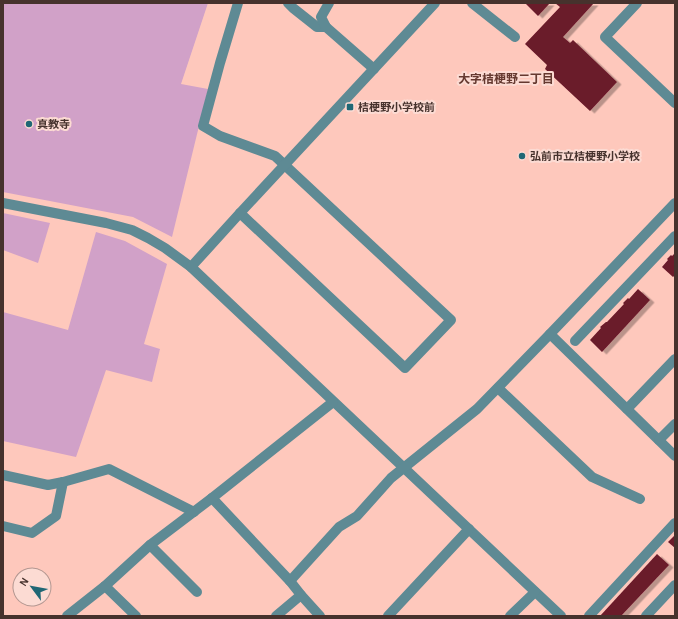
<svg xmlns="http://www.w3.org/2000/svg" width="678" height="619" font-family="'Alegreya Sans','Noto Sans JP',sans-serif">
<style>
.green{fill:#d1a1c8}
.building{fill:#6a1a2a;filter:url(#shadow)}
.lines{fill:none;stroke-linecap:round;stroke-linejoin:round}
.minor{stroke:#5e8a94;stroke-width:10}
.poi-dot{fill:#206775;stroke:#fcdbd3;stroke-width:1.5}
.labels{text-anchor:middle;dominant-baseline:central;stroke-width:4;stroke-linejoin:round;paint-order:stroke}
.poi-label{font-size:11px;font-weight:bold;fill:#46322d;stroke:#fcdbd3;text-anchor:start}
.neighbourhood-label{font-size:12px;font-weight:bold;fill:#653930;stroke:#fcdbd3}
</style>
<defs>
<filter id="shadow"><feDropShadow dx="4.5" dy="2.5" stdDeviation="0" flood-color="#0004"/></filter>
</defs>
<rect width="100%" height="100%" fill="#fec8bc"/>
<g class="green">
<polygon points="3,3 208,3 181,84 208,89 172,237 133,217 3,192"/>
<polygon points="3,213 50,223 38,263 3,250"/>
<polygon points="96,232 125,241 167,264 144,344 160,349 152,382 106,370 76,457 3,441 3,312 68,330"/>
</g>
<g class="building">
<polygon points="525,3 550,3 538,16"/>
<polygon points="555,3 594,3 563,37 570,43 573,40 617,82 590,111 545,69 547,65 525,44 560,7"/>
<polygon points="675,253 675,275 673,277 662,267 668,260 667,259 671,255 672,256"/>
<polygon points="638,289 650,300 602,352 590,340 601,328 600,327 606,322 607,322 624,304 623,303 628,298 629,299"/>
<polygon points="675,535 675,548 668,542"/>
<polygon points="657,554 669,565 621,616 600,616"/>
</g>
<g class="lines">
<g class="minor">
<polyline points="238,3 220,63 203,126 220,136 275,156 451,320 405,368 240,213"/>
<polyline points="288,3 293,8 317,27 326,27 374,69"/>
<polyline points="472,3 515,37"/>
<polyline points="637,3 605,37 675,103"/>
<polyline points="326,27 321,17 329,3"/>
<polyline points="3,203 106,223 132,230 148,238 165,248 191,267 561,616"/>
<polyline points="191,267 240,213 435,3"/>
<polyline points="550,334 675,456"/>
<polyline points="575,341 675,236"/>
<polyline points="498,388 592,477 640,499"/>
<polyline points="627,409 675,359"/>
<polyline points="659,440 675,424"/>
<polyline points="3,475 48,485 63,482 109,469 194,512"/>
<polyline points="212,498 290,581 301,595 276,616"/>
<polyline points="3,526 32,533 56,516 63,482"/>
<polyline points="150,545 197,592"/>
<polyline points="290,581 339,527 357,516 391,478 477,409 550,334 675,203"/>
<polyline points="105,586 136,616"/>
<polyline points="301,595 320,616"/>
<polyline points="67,616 105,586 150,545 212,498 333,402"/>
<polyline points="388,616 469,529"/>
<polyline points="510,616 535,592"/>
<polyline points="589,616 675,523"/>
<polyline points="646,616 675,585"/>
</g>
</g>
<g class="poi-dot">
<rect x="346" y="103" width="8" height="8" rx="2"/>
<circle cx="29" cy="124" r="4"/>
<circle cx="522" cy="156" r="4"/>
</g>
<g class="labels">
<g class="poi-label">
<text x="358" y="107">桔梗野小学校前</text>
<text x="37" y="124">真教寺</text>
<text x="530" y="156">弘前市立桔梗野小学校</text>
</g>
<g class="neighbourhood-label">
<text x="506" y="79">大字桔梗野二丁目</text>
</g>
</g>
<rect width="678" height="619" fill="none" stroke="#46322d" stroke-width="8"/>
<g transform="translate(32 587) rotate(302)"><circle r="19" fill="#fcdbd3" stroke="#b39791"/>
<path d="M0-3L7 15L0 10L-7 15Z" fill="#206775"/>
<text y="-6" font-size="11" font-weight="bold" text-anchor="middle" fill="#46322d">N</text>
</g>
</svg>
